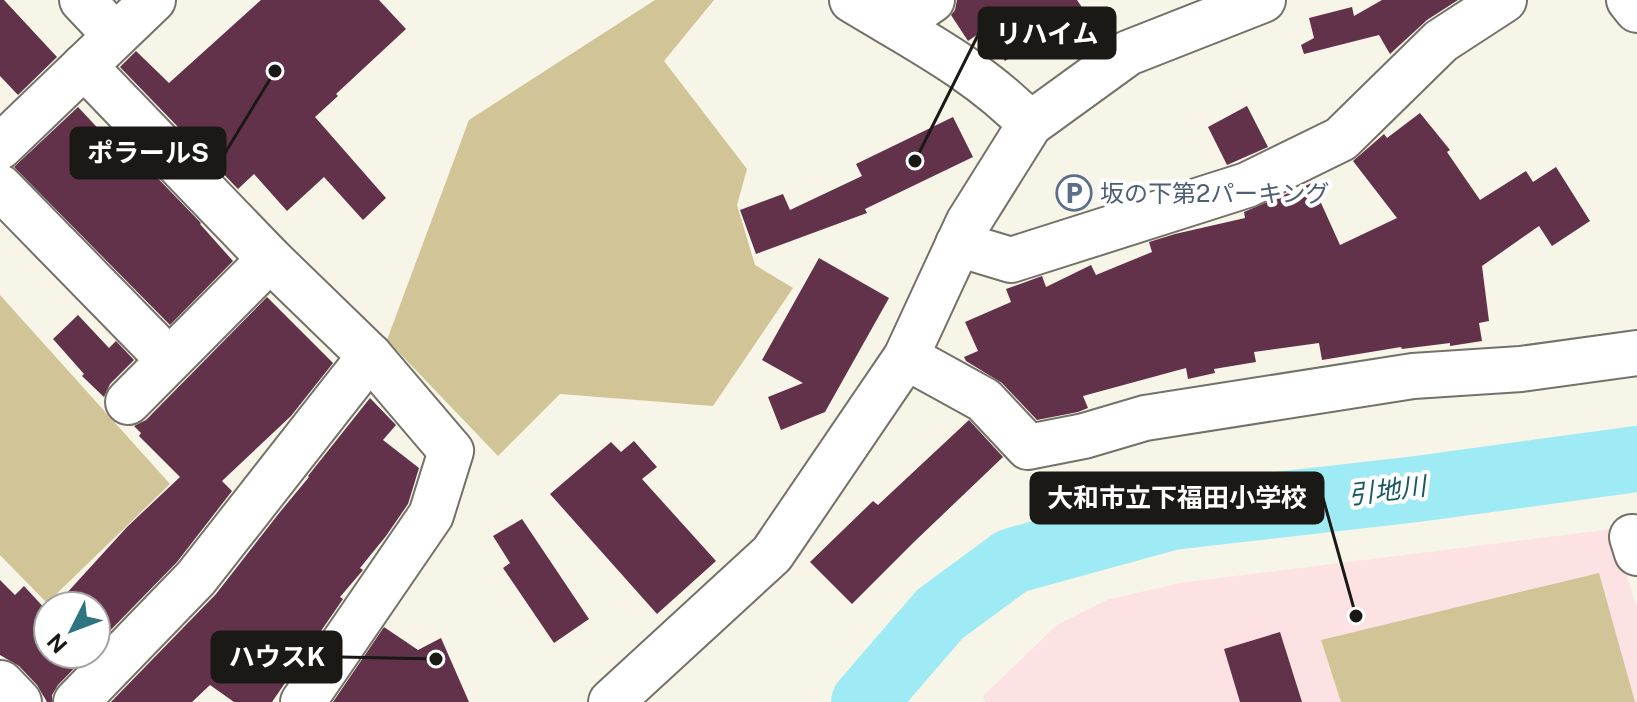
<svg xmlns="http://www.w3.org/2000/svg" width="1637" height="702" font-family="'Public Sans','Noto Sans JP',sans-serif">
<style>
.education{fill:#fde2e3}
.green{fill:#d1c496}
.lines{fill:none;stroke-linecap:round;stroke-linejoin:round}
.river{stroke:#9febf5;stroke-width:66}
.building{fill:#62324a}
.minor-casing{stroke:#747268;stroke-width:48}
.minor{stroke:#fff;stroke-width:44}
.labels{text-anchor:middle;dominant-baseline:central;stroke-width:8;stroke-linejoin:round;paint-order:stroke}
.service-label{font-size:24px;fill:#4e5e75;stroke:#fff;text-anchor:start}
.water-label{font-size:26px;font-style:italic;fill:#1a5961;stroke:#fff}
.leader{fill:none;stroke:#1a1915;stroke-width:3}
.callout-dot{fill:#1a1915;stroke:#fff;stroke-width:3}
.callout{fill:#1a1915;stroke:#1a1915;stroke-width:3}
.callout-label{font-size:26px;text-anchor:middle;font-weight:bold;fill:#fff}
</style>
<rect width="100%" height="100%" fill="#f7f4e8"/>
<polygon class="education" points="1612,529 1637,608 1637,702 985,702 983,696 1057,625 1107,600 1179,583"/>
<g class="green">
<polygon points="655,0 714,0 664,61 747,169 737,205 755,265 793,288 713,406 560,394 498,456 387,340 469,120"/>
<polygon points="0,295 170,484 47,603 0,555"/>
<polygon points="1599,573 1635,702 1341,702 1321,640"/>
</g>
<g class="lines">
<polyline class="river" points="864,702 940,614 1012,561 1172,517 1417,489 1637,459"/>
</g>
<g class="building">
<polygon points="0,0 4,0 57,57 18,95 0,76"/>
<polygon points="261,0 379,0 406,29 336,94 338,96 315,117 386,198 363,220 324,177 287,211 254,174 238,189 120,67 136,51 169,83"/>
<polygon points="957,0 1077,0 1096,28 1070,46 1061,34 1031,57 1025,48 1005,61 984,30 968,41 951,15 955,10"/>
<polygon points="1382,0 1458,0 1427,20 1390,54 1379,35 1304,54 1301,45 1314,38 1309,18 1352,7 1354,16"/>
<polygon points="1247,106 1268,147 1227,165 1208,127"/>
<polygon points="78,107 108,139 114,133 201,223 200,224 233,261 170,325 14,167"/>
<polygon points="1420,113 1450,150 1447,152 1480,200 1526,171 1533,182 1556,167 1590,221 1552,246 1539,226 1482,266 1489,321 1479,323 1482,341 1450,346 1450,343 1402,349 1401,347 1322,360 1319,343 1254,352 1256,362 1214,369 1215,373 1188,379 1186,368 1083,396 1088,408 1078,412 1037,420 1002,383 966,361 964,357 978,351 965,322 1011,302 1006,289 1042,276 1046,287 1091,265 1096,275 1152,252 1149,242 1175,234 1245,218 1244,212 1312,183 1340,245 1397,218 1353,161 1384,134 1387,138"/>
<polygon points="953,117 973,157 865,209 867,213 756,254 740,210 783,194 790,210 862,176 856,164"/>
<polygon points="819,258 889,298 825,412 781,430 768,397 803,383 762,360"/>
<polygon points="267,297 333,363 291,416 222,481 232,491 177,562 96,645 96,606 55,606 127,527 180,477 139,436 141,433 134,426 146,420"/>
<polygon points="78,315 109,348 116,341 134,360 110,384 104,397 82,376 84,374 53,339"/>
<polygon points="370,398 396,425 383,440 419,468 408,504 386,536 360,568 363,570 340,597 343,599 272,702 234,702 210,685 192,702 111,702 216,594 280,512 309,477 308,476"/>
<polygon points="969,420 1003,457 914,542 852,604 810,562 873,501 878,505"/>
<polygon points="634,441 657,467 642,479 716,561 657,614 550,494 611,442 621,452"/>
<polygon points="522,519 589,619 554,643 503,568 510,563 493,536"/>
<polygon points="0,580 15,595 24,586 48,612 48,654 88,654 58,685 52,695 52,702 47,702 37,685 19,666 0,655"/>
<polygon points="384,627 418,650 441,638 469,702 333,702"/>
<polygon points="1280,632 1302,702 1240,702 1224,649"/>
</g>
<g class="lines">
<defs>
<g id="minor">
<polyline points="82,0 115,35"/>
<path d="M852 0C913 37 980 71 1030 124"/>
<polyline points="1629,0 1637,10"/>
<polyline points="896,25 932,0"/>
<polyline points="84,66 270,259 370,356 451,451 431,515 303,702"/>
<polyline points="0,147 153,0"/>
<polyline points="0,187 169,360"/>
<polyline points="958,244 1011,260 1247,185 1341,139 1441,41 1504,0"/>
<polyline points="906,357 984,400 1028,447 1084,436 1145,418 1413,376 1521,369 1637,353"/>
<polyline points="128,402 270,259"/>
<polyline points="1632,537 1637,553"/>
<polyline points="0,684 1,683 19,702"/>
<polyline points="76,702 196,578 370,356"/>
<polyline points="611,702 772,554 906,357 968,223 1030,124 1128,53 1263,0"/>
</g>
</defs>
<use href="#minor" class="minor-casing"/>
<use href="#minor" class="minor"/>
</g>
<defs>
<symbol id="parking-ring" viewBox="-11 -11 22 22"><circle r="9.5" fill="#fff" stroke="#5c6f8a" stroke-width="1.5"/><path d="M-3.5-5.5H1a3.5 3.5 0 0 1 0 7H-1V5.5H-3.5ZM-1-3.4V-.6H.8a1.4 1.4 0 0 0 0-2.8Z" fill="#5c6f8a"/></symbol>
</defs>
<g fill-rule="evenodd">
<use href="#parking-ring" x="1054" y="173" width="40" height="40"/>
</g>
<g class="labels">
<g class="service-label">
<text x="1100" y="193">坂の下第2パーキング</text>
</g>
<g class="water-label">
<text transform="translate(1387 490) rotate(-7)">引地川</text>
</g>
</g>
<path class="leader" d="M915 161L979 33M275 71L225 153M1356 616L1323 498M436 659L341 657"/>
<g class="callout-dot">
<circle cx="915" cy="161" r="8"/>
<circle cx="275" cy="71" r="8"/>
<circle cx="1356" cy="616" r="8"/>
<circle cx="436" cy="659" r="8"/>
</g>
<g class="callout">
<rect x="979" y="8" width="136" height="50" rx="8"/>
<rect x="71" y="128" width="154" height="50" rx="8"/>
<rect x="1031" y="473" width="292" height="50" rx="8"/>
<rect x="212" y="632" width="129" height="50" rx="8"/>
</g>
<g class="callout-label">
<text x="1047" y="43">リハイム</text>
<text x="148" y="162">ポラールS</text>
<text x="1177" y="507">大和市立下福田小学校</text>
<text x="277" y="666">ハウスK</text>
</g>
<g transform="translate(72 630) rotate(228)"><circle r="38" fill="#ffffff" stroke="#a3a3a1" stroke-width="2"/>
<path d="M0-6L14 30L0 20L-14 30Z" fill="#2e7481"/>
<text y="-12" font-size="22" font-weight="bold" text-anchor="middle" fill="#1a1915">N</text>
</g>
</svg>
